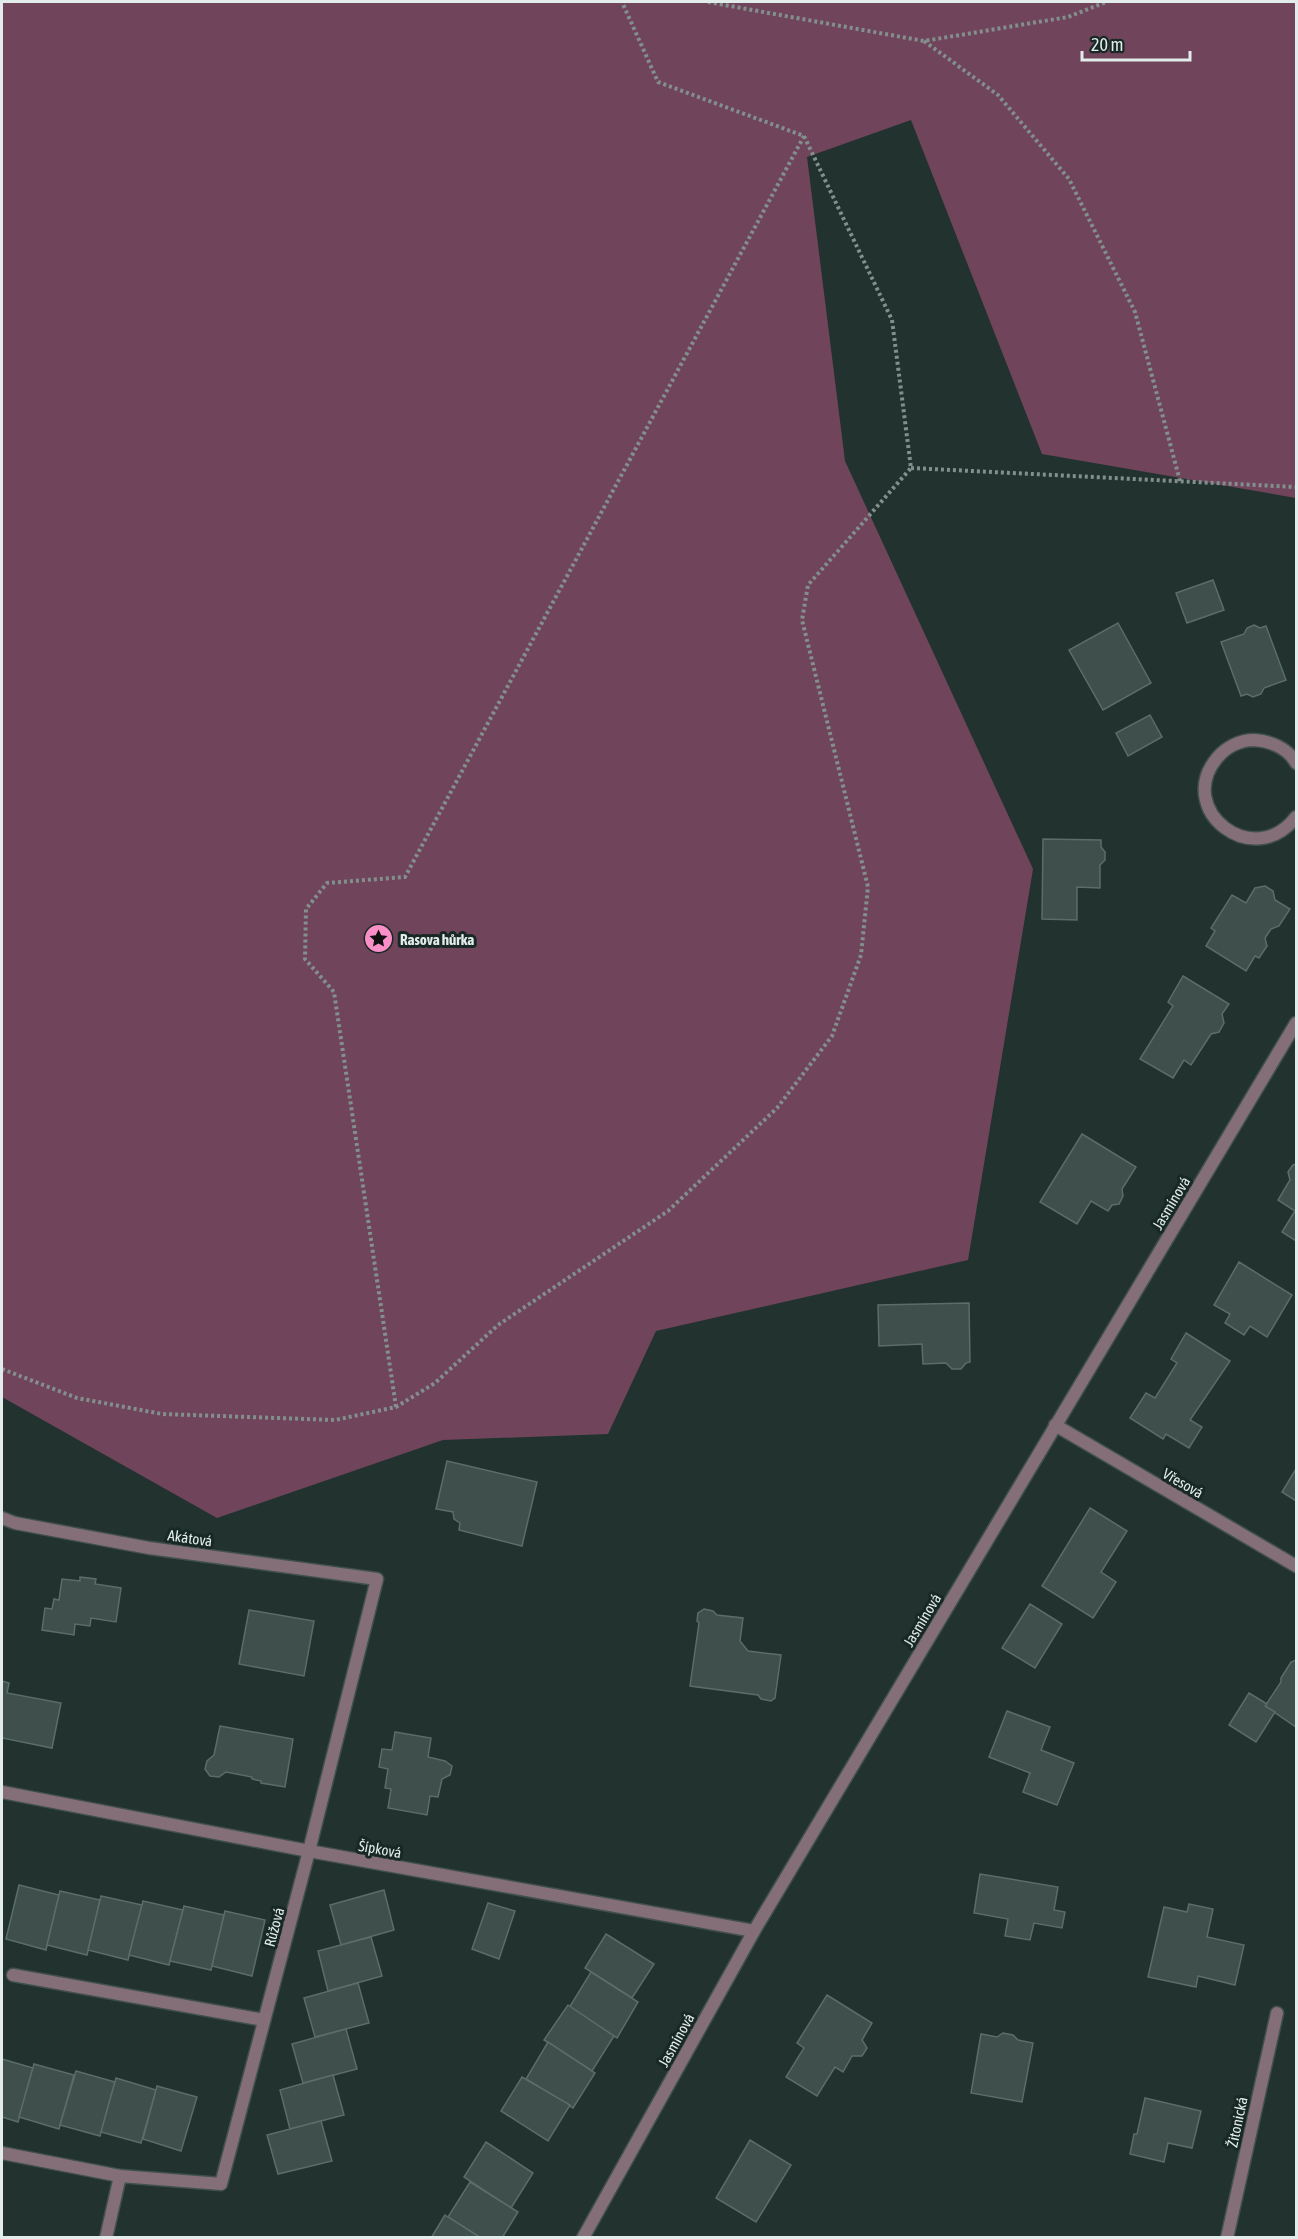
<svg xmlns="http://www.w3.org/2000/svg" width="1298" height="2239" font-family="'Asap Condensed',sans-serif">
<style>
.green{fill:#70455b}
.building{fill:#3e4f4c;stroke:#5b6d69;stroke-width:1.5}
.lines{fill:none;stroke-linecap:round;stroke-linejoin:round}
.service-casing{stroke:#41504d;stroke-width:15}
.minor-casing{stroke:#41504d;stroke-width:15}
.path{stroke:#828f8d;stroke-width:4;stroke-dasharray:3 3;stroke-linecap:butt}
.service{stroke:#846f79;stroke-width:12}
.minor{stroke:#846f79;stroke-width:12}
.labels{text-anchor:middle;dominant-baseline:central;stroke-width:6;stroke-linejoin:round;paint-order:stroke}
.poi-label{font-size:15px;font-weight:bold;fill:#e2ecea;stroke:#182825;text-anchor:start}
.street-label{font-size:15px;fill:#e2ecea;stroke:#182825}
</style>
<rect width="100%" height="100%" fill="#22322f"/>
<polygon class="green" points="2,2 1296,2 1296,498 1042,454 911,120 807,157 845,461 1033,869 968,1260 656,1331 608,1434 443,1440 217,1518 2,1397"/>
<g class="building">
<polygon points="1213,580 1224,610 1187,623 1176,593"/>
<polygon points="1118,623 1151,683 1103,710 1069,650"/>
<polygon points="1254,625 1260,628 1266,626 1286,680 1264,688 1261,694 1253,697 1247,694 1241,696 1221,642 1244,634 1247,628"/>
<polygon points="1150,715 1162,737 1128,756 1116,733"/>
<polygon points="1043,839 1101,840 1101,847 1105,852 1105,860 1100,865 1100,888 1077,887 1077,920 1042,919"/>
<polygon points="1265,886 1273,891 1275,900 1290,909 1279,926 1271,929 1265,938 1267,946 1259,958 1255,956 1246,971 1206,946 1215,931 1211,928 1232,895 1246,903 1255,888"/>
<polygon points="1183,976 1229,1004 1222,1014 1224,1023 1219,1032 1211,1034 1191,1065 1184,1060 1173,1078 1140,1059 1173,1006 1168,1002"/>
<polygon points="1082,1134 1136,1167 1122,1189 1123,1196 1119,1204 1112,1205 1108,1211 1091,1201 1077,1224 1040,1202"/>
<polygon points="1296,1164 1296,1241 1282,1232 1295,1211 1278,1200 1290,1180 1288,1172 1293,1165"/>
<polygon points="1239,1262 1292,1295 1267,1337 1250,1326 1244,1335 1225,1323 1230,1314 1214,1305"/>
<polygon points="969,1303 970,1362 966,1363 961,1369 952,1369 946,1363 923,1364 922,1344 879,1346 878,1305"/>
<polygon points="1186,1333 1230,1361 1190,1420 1202,1427 1189,1448 1166,1434 1163,1439 1130,1418 1146,1393 1155,1398 1177,1363 1171,1359"/>
<polygon points="447,1461 537,1482 522,1546 459,1530 460,1523 454,1519 453,1512 436,1509"/>
<polygon points="1296,1469 1296,1501 1282,1492"/>
<polygon points="1090,1508 1127,1531 1101,1572 1116,1582 1093,1618 1042,1586"/>
<polygon points="80,1577 96,1579 95,1584 121,1588 116,1622 91,1618 90,1626 75,1624 74,1635 42,1630 45,1608 52,1609 54,1599 59,1600 62,1579 80,1581"/>
<polygon points="1030,1604 1062,1624 1035,1668 1002,1648"/>
<polygon points="704,1609 713,1611 717,1615 743,1618 740,1641 748,1651 781,1655 775,1698 771,1701 761,1699 758,1695 690,1686 699,1623 697,1621 698,1613"/>
<polygon points="249,1610 314,1621 304,1676 239,1664"/>
<polygon points="1296,1660 1296,1727 1265,1706 1281,1682 1281,1678 1291,1662"/>
<polygon points="2,1681 9,1683 7,1693 61,1703 52,1748 2,1738"/>
<polygon points="1249,1693 1267,1704 1265,1706 1275,1712 1256,1742 1229,1725"/>
<polygon points="1007,1711 1050,1727 1041,1750 1074,1763 1057,1805 1023,1792 1030,1773 989,1757"/>
<polygon points="220,1726 293,1739 285,1787 261,1783 261,1781 252,1779 252,1777 226,1772 219,1777 210,1776 205,1769 207,1761 214,1755"/>
<polygon points="395,1732 431,1738 428,1757 445,1761 452,1766 450,1775 442,1779 438,1797 430,1796 427,1815 388,1808 391,1789 385,1788 388,1769 379,1767 382,1749 392,1750"/>
<polygon points="980,1874 1058,1887 1054,1910 1065,1912 1062,1928 1034,1923 1030,1940 1005,1936 1008,1919 974,1913"/>
<polygon points="19,1885 59,1895 46,1950 6,1939"/>
<polygon points="384,1890 394,1930 341,1945 330,1905"/>
<polygon points="60,1891 100,1900 87,1955 47,1945"/>
<polygon points="101,1896 142,1905 128,1960 88,1950"/>
<polygon points="143,1901 183,1910 169,1965 129,1955"/>
<polygon points="488,1903 515,1911 499,1959 472,1949"/>
<polygon points="1189,1904 1213,1909 1207,1937 1244,1945 1235,1985 1198,1976 1196,1987 1148,1977 1164,1907 1187,1912"/>
<polygon points="184,1906 224,1915 211,1970 170,1961"/>
<polygon points="225,1911 265,1920 252,1976 212,1966"/>
<polygon points="606,1934 654,1964 632,1998 585,1968"/>
<polygon points="371,1937 382,1976 328,1991 318,1951"/>
<polygon points="591,1972 638,2002 617,2038 569,2008"/>
<polygon points="358,1983 369,2023 315,2037 304,1998"/>
<polygon points="827,1995 872,2023 862,2040 867,2048 862,2056 852,2056 843,2072 835,2067 817,2096 786,2077 804,2048 797,2043"/>
<polygon points="568,2005 614,2036 592,2071 544,2040"/>
<polygon points="346,2029 357,2069 303,2083 292,2044"/>
<polygon points="1003,2033 1013,2035 1018,2040 1033,2043 1022,2102 971,2093 981,2034 997,2037"/>
<polygon points="548,2042 595,2073 573,2108 526,2079"/>
<polygon points="2,2059 33,2068 18,2122 2,2117"/>
<polygon points="34,2064 74,2075 59,2129 19,2117"/>
<polygon points="76,2071 115,2082 100,2136 60,2125"/>
<polygon points="333,2075 344,2115 290,2129 280,2090"/>
<polygon points="522,2077 570,2105 548,2141 501,2111"/>
<polygon points="116,2078 156,2090 141,2143 101,2132"/>
<polygon points="157,2086 197,2097 181,2151 143,2139"/>
<polygon points="1145,2098 1201,2111 1192,2148 1168,2143 1164,2162 1130,2154 1134,2134 1137,2134"/>
<polygon points="321,2121 332,2161 278,2174 267,2135"/>
<polygon points="750,2140 791,2165 756,2222 716,2198"/>
<polygon points="486,2142 533,2173 511,2208 464,2177"/>
<polygon points="470,2182 518,2212 502,2238 481,2238 448,2217"/>
<polygon points="445,2215 448,2217 481,2238 431,2238"/>
</g>
<g class="lines">
<defs>
<g id="service">
<polyline points="13,1975 264,2020"/>
<polyline points="2,2153 120,2176"/>
</g>
<g id="minor">
<path d="M1296 763C1288 748 1270 741 1254 740 1240 740 1226 747 1217 758 1174 810 1254 872 1296 817"/>
<polyline points="1055,1425 1296,1566"/>
<polyline points="2,1518 15,1523 149,1548 377,1579 309,1851 221,2184 120,2176 106,2238"/>
<polyline points="2,1792 309,1851 754,1931"/>
<polyline points="583,2238 754,1931 1296,1023"/>
<polyline points="1227,2238 1277,2013"/>
</g>
</defs>
<use href="#service" class="service-casing"/>
<use href="#minor" class="minor-casing"/>
<g class="path">
<polyline points="708,2 924,41 1068,17 1106,2"/>
<polyline points="924,41 998,95 1069,179 1135,312 1180,481"/>
<polyline points="911,468 1296,487"/>
<polyline points="2,1369 77,1398 162,1414 335,1420 396,1407 435,1383 498,1325 668,1211 777,1108 832,1036 861,955 868,887 802,620 808,585 911,468 892,320 804,136 658,82 622,2"/>
<polyline points="396,1407 334,992 305,959 306,909 327,883 405,877 804,136"/>
</g>
<use href="#service" class="service"/>
<use href="#minor" class="minor"/>
</g>
<defs>
<symbol id="sight-disc" viewBox="-11 -11 22 22"><circle r="9.5" fill="#fa8fc7" stroke="#182825"/><path d="M0-6L1.8-2.2L6-1.7L2.9 1.2L3.7 5.4L0 3.3L-3.7 5.4L-2.9 1.2L-6-1.7L-1.8-2.2Z" fill="#111"/></symbol>
</defs>
<g fill-rule="evenodd">
<use href="#sight-disc" x="362" y="922" width="33" height="33"/>
</g>
<g class="labels">
<g class="poi-label">
<text x="400" y="939">Rasova hůrka</text>
</g>
<g class="street-label">
<text transform="translate(1171 1203) rotate(-59)">Jasmínová</text>
<text transform="translate(1183 1483) rotate(30)">Vřesová</text>
<text transform="translate(190 1538) rotate(8)">Akátová</text>
<text transform="translate(922 1620) rotate(-59)">Jasmínová</text>
<text transform="translate(380 1849) rotate(10)">Šípková</text>
<text transform="translate(274 1927) rotate(-75)">Růžová</text>
<text transform="translate(676 2040) rotate(-61)">Jasmínová</text>
<text transform="translate(1237 2122) rotate(-78)">Žitonická</text>
</g>
</g>
<rect width="1298" height="2239" fill="none" stroke="#e2ecea" stroke-width="6"/>
<path d="M1082 51v9h108v-9" fill="none" stroke="#e2ecea" stroke-width="3"/>
<text x="1091" y="51" font-size="18" fill="#e2ecea" stroke="#182825" stroke-width="4.5" paint-order="stroke">20 m</text>
</svg>
